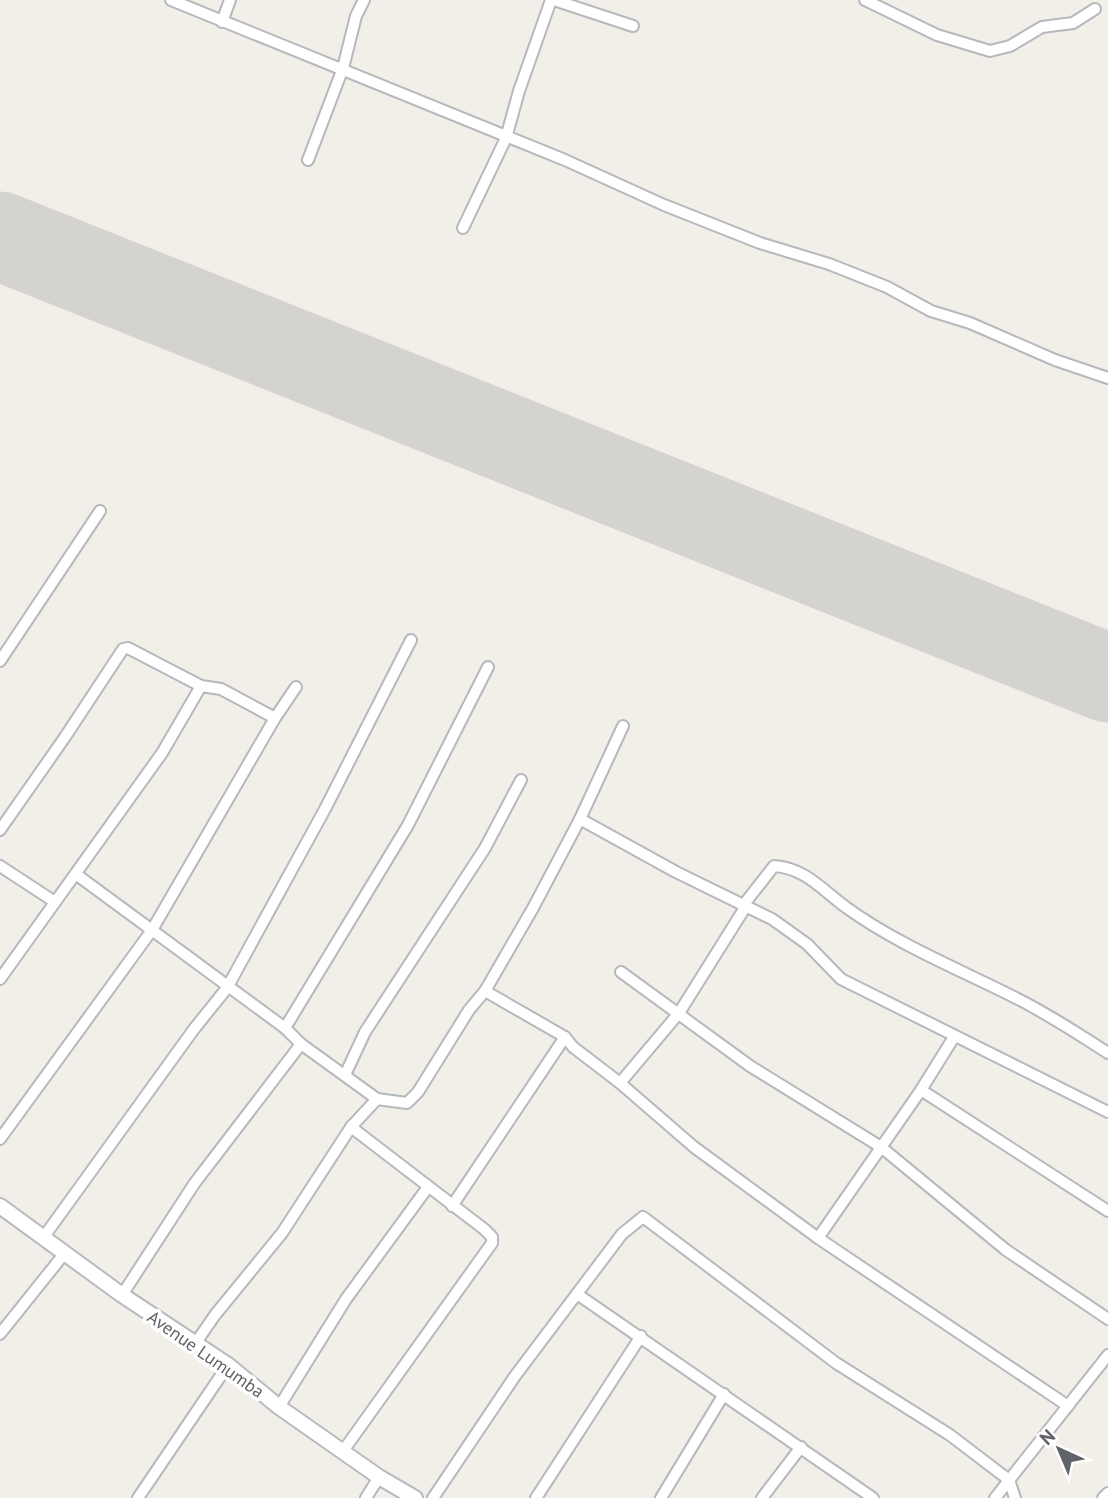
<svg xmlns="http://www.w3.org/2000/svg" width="1108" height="1498" font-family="'PT Sans',sans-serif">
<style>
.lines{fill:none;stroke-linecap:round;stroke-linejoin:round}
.runway{stroke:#d4d3d0;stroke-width:89}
.street-casing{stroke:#b5b8bc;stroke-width:14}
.secondary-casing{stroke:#b6babf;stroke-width:18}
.street{stroke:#fff;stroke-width:10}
.secondary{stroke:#fff;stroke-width:14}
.labels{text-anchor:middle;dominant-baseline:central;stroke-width:7;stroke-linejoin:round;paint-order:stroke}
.street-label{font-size:18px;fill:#5f6368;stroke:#fff}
</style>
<rect width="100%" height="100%" fill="#f1efe8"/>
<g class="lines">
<polyline class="runway" points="0,236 1108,678"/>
<defs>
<g id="street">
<polyline points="171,0 565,160 664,205 760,243 829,264 887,287 931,311 970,323 1055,360 1108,378"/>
<polyline points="554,0 633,26"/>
<polyline points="865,0 937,35 990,51 1010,46 1042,27 1073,23 1095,9"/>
<polyline points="222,22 230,0"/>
<polyline points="308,160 343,68 356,16 364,0"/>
<polyline points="463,228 506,138 519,91 551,0"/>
<polyline points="0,661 100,511"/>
<polyline points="580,819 676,872 772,919 807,944 841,979 1108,1112"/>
<polyline points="0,830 65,737 123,649 128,648 201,686"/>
<polyline points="0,866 55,902"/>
<polyline points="77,875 285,1028 301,1044 377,1099"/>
<polyline points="621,972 750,1066 881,1147 1006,1250 1108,1319"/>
<polyline points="0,979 162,753 201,686 221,689 275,718"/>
<polyline points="485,991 565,1037 573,1047 620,1083 694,1147 818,1238 1068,1406"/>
<polyline points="285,1028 408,825 488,667"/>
<polyline points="345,1075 365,1032 485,848 521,780"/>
<path d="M620 1083 679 1013 746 906 745 903 774 866C806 868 823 891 847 908 897 944 956 968 1012 996 1045 1012 1077 1033 1108 1053"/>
<polyline points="921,1090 1108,1211"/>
<polyline points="0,1139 152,930 275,718 296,687"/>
<polyline points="452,1206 565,1037"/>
<polyline points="43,1238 194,1029 227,988 325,809 411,640"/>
<polyline points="818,1238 921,1090 954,1037"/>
<polyline points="577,1294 873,1498"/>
<polyline points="122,1295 194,1184 301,1044"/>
<polyline points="0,1334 64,1254"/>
<polyline points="195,1344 215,1315 282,1233 351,1127 377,1099 407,1103 418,1092 469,1010 485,991 533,908 580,819 623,726"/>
<polyline points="279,1407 346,1299 428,1187"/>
<polyline points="343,1451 492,1243 492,1237 484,1229 351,1127"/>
<polyline points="138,1498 228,1365"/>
<polyline points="366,1498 379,1477"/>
<polyline points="433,1498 515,1376 622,1234 643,1217 836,1363 950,1435 1009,1480 1015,1498"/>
<polyline points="536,1498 641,1336"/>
<polyline points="661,1498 724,1394"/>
<polyline points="762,1498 801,1447"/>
<polyline points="995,1498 1108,1355"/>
<polyline points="1103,1498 1108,1493"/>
</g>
<polyline id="secondary" points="0,1206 122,1295 228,1365 279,1407 379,1477 415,1498"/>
</defs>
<use href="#street" class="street-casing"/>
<use href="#secondary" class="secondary-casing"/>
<use href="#street" class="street"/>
<use href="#secondary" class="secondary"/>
</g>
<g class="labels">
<g class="street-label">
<text transform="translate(206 1354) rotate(35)">Avenue Lumumba</text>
</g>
</g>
<g transform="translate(1059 1449) rotate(316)" stroke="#ffffff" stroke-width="5" paint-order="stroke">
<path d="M0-5L12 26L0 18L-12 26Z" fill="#5f6368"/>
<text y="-10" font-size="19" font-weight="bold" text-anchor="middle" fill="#5f6368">N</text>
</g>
</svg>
